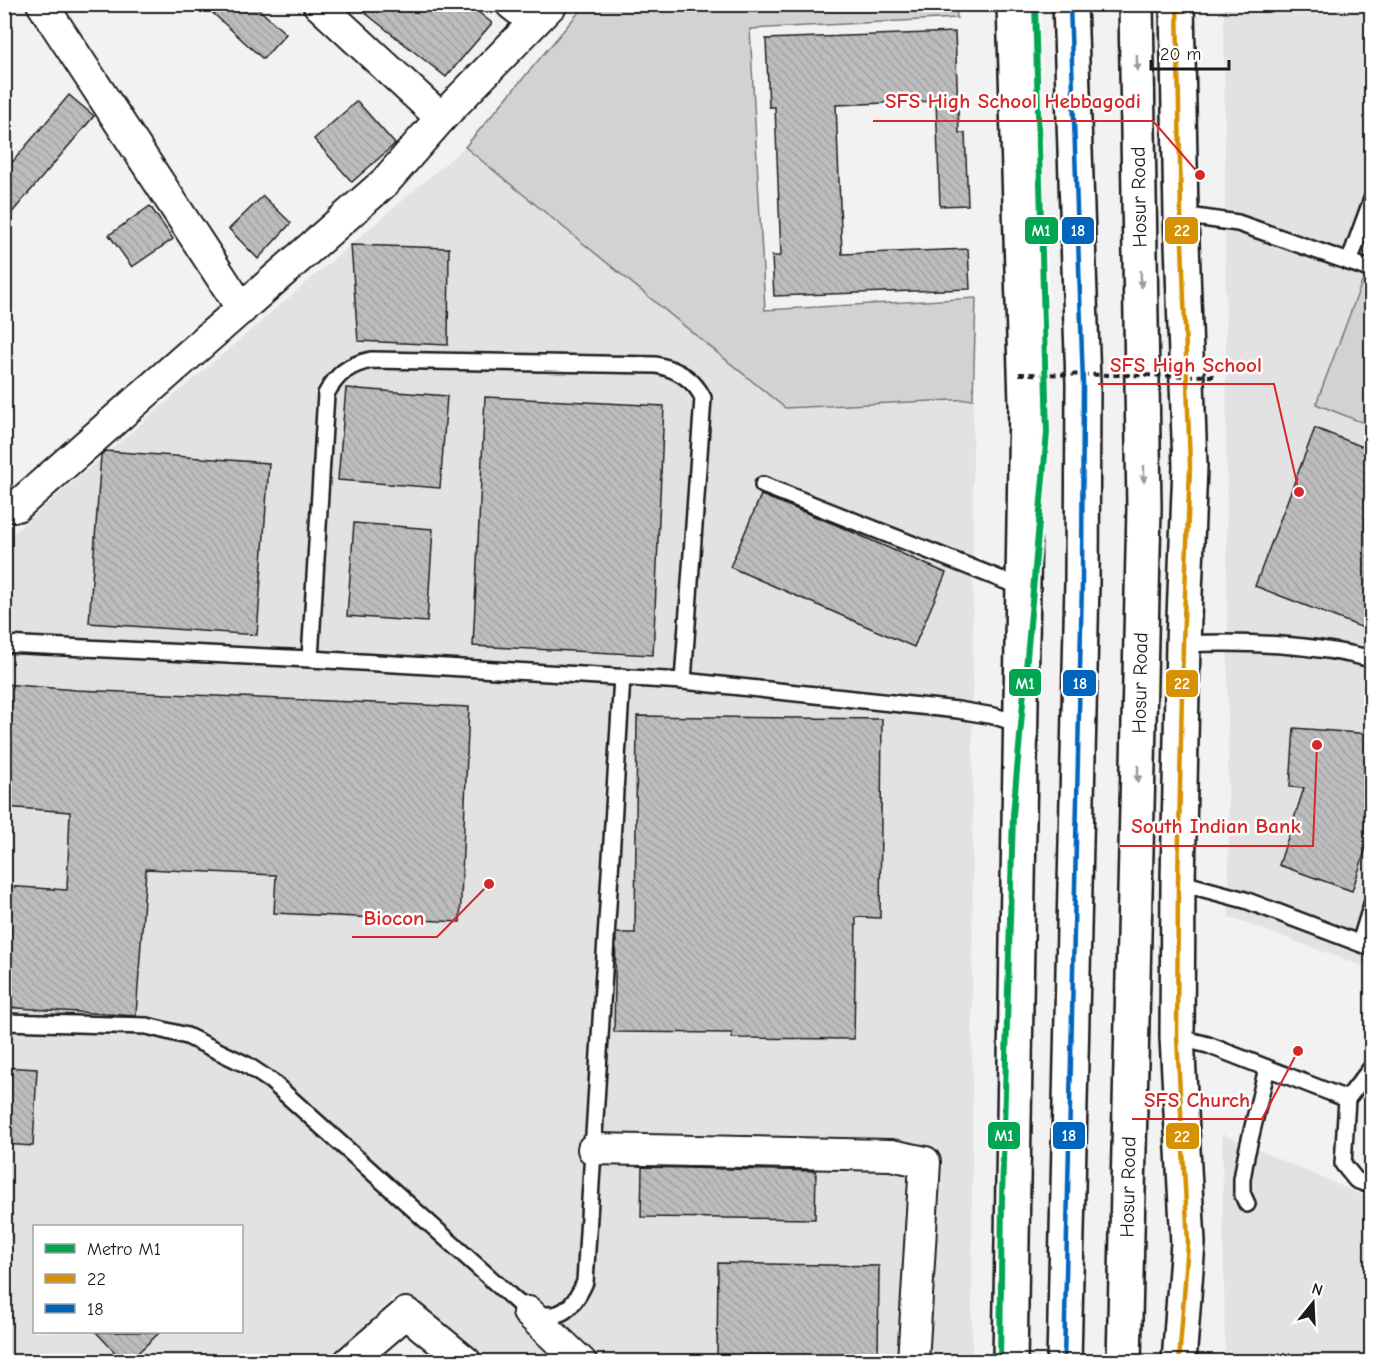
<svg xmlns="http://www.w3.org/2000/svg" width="1376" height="1366" font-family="'Comic Neue',sans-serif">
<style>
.built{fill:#e2e2e2;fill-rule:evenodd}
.grass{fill:#d2d2d2;stroke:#777;stroke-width:1.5}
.building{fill:url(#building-back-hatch);stroke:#1c1c1c;stroke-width:1.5}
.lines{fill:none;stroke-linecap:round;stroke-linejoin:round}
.service-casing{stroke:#1c1c1c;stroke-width:20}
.minor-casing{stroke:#1c1c1c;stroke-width:34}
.tertiary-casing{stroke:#1c1c1c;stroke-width:38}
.trunk-casing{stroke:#1c1c1c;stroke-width:38}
.service{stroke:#fff;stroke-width:15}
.minor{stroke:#fff;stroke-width:30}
.tertiary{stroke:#fff;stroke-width:33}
.trunk{stroke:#fff;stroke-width:33}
.path-bridge{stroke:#1c1c1c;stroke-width:4;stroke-dasharray:6 4.5;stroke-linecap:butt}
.bus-1-casing{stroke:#fff;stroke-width:9}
.bus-2-casing{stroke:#fff;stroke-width:9}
.bus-1{stroke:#d69104;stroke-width:4.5}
.bus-2{stroke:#0065bd;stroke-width:4.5}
.metro-1-casing{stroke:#fff;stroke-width:10}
.metro-1{stroke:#00a651;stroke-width:6}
.oneway{fill:#999}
.labels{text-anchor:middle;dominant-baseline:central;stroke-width:5;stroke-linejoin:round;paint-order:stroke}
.street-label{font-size:20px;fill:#1c1c1c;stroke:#fff}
.leader{fill:none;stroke:#d62828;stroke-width:2}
.callout-dot{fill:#d62828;stroke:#fff;stroke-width:2}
.callout-label{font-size:21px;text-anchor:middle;font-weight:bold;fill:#d62828;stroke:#fff;stroke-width:5;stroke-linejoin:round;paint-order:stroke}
.line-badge{stroke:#fff;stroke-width:2}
.badge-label{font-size:16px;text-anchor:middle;font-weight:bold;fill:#fff}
</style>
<defs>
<pattern id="building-back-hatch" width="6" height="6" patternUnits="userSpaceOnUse" patternTransform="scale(1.5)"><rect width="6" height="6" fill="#bdbdbd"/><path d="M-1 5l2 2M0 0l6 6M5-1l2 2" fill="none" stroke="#a2a2a2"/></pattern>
</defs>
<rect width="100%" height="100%" fill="#f2f2f2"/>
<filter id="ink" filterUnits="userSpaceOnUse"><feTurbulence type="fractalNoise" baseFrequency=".0167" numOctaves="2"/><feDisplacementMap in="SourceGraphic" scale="12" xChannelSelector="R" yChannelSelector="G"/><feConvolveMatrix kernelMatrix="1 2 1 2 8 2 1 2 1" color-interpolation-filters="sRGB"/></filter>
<g filter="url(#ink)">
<g class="built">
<polygon points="1224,5 1371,5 1371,969 1229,917"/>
<path d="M465 147 785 408 973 399 972 1361H479L395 1296 328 1361H5L4 541ZM34 1226H242V1332H34Z"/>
<polygon points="1222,1134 1371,1199 1371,1361 1225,1361"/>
</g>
<g class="grass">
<polygon points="585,5 956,5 957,18 750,29 765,310 976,298 973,399 785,408 465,147"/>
<polygon points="1362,282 1371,286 1371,426 1316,404"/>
</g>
<g class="building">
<polygon points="203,4 253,4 286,34 263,59"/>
<polygon points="354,4 468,4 492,23 446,77"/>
<polygon points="955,32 959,133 965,133 968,205 940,206 936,101 836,105 842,254 968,249 970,289 774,296 772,256 781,256 775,107 769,107 766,39"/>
<polygon points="69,95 94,116 4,222 4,172"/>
<polygon points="357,101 395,144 352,182 314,139"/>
<polygon points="263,196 291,223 258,259 229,229"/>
<polygon points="150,206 173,239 132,267 109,235"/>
<polygon points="351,245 449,248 448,345 358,341"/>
<polygon points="346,388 447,396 440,488 338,480"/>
<polygon points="485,397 664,406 653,655 473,646"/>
<polygon points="1315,428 1371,450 1371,631 1255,586"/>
<polygon points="105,451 269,463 257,635 89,623 101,455"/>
<polygon points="761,495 834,524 946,573 914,647 730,567"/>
<polygon points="354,523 433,529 427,622 347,616"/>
<polygon points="4,684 76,690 469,707 460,922 274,913 276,875 146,869 136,1016 4,1007 4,886 67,890 70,812 4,807"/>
<polygon points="637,716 882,719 880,918 856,917 854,1039 732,1038 732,1033 614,1032 616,933 635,933"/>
<polygon points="1294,728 1371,734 1371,833 1352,891 1279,865 1304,788 1290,787"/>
<polygon points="4,1067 37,1069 33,1146 4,1144"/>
<polygon points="642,1167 816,1171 815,1219 641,1217"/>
<polygon points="718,1263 879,1266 878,1362 717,1362"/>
<polygon points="96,1332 160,1332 128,1362 124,1362"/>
</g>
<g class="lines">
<defs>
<g id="service">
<polyline points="1181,215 1238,223 1372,270"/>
<polyline points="1349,262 1372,199"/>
<polyline points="763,485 1023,588"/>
<polyline points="4,644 310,659 683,681 958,710 994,716 1020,724"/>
<path d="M1183 644C1242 641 1314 644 1372 659"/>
<path d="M310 659 326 394C337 374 348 365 371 360L656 365C677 369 694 379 703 398L683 681"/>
<polyline points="1178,882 1245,900 1372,948"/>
<polyline points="1360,943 1372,904"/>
<path d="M4 1022 147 1026 187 1036 247 1065 271 1081 528 1312C560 1321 572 1311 585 1282L622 677"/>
<polyline points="1177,1037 1208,1045 1347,1099"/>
<polyline points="1372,1067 1347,1099 1343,1164 1356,1180 1372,1186"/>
<polyline points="1247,1204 1242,1193 1242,1179 1246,1156 1267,1068"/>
</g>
<g id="minor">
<polyline points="42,4 242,309"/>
<polyline points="318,4 441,118"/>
<polyline points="511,4 534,22"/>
<polyline points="4,506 17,506 385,182 441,118 552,4"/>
<polyline points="593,1149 891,1155 925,1162 913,1362"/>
<polyline points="528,1312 581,1362"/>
<polyline points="349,1362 406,1313 466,1362"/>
</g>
<g id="tertiary">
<polyline points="1177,4 1181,215 1190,466 1183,644 1178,882 1177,1037 1188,1243 1179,1362"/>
<polyline points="1010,1362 1026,403 1014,4"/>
</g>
<g id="trunk">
<polyline points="1064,1362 1082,583 1083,383 1070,4"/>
<polyline points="1124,1362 1144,508 1136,4"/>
</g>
</defs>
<use href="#service" class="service-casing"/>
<use href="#minor" class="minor-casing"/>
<use href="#tertiary" class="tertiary-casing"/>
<use href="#trunk" class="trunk-casing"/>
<use href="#service" class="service"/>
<use href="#minor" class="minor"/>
<use href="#tertiary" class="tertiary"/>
<use href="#trunk" class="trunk"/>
<polyline class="path-bridge" points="1019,374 1216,376"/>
<defs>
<polyline id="bus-1" points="1177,4 1181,215 1190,466 1183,644 1178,882 1177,1037 1188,1243 1179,1362"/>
<polyline id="bus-2" points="1064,1362 1082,583 1083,383 1070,4"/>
</defs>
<use href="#bus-1" class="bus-1-casing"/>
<use href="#bus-2" class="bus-2-casing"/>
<use href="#bus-1" class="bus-1"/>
<use href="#bus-2" class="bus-2"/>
<defs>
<polyline id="metro-1" points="1000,1362 1002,1197 1013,815 1047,433 1035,4"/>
</defs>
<use href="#metro-1" class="metro-1-casing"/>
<use href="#metro-1" class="metro-1"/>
</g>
<defs><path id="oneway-solid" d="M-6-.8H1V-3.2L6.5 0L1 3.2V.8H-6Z" transform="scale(1.5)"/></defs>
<g class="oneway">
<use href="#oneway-solid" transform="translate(1137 63) rotate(89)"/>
<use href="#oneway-solid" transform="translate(1141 279) rotate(88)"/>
<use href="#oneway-solid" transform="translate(1144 474) rotate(90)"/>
<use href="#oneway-solid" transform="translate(1138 774) rotate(91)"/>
</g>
</g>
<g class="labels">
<g class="street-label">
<text transform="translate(1139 197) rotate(-91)">Hosur Road</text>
<text transform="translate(1140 683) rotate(-89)">Hosur Road</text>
<text transform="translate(1128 1187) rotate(-89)">Hosur Road</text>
</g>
</g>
<path class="leader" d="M1200 175L1153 121H873M1299 492L1274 384H1098M1317 745L1313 846H1120M489 884L437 937H352M1298 1051L1262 1119H1132"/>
<g class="callout-dot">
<circle cx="1200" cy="175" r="6"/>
<circle cx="1299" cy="492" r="6"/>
<circle cx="1317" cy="745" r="6"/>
<circle cx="489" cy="884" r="6"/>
<circle cx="1298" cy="1051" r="6"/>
</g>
<g class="callout-label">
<text x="1013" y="108">SFS High School Hebbagodi</text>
<text x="1186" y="372">SFS High School</text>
<text x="1216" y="833">South Indian Bank</text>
<text x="394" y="925">Biocon</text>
<text x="1197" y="1107">SFS Church</text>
</g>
<g class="line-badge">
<rect x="1061" y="216" width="34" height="29" rx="6" fill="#0065bd"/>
<rect x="1164" y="216" width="35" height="29" rx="6" fill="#d69104"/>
<rect x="1024" y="216" width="35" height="29" rx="6" fill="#00a651"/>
<rect x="1008" y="668" width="34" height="29" rx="6" fill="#00a651"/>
<rect x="1062" y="669" width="35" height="28" rx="6" fill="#0065bd"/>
<rect x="1165" y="669" width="34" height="29" rx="6" fill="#d69104"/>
<rect x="987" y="1121" width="34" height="29" rx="6" fill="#00a651"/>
<rect x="1052" y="1121" width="34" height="29" rx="6" fill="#0065bd"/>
<rect x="1165" y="1122" width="35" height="28" rx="6" fill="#d69104"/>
</g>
<g class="badge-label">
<text x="1078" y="236">18</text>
<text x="1182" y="236">22</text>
<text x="1041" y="236">M1</text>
<text x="1025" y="689">M1</text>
<text x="1080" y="689">18</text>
<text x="1182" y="689">22</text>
<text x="1004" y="1141">M1</text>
<text x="1069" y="1141">18</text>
<text x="1182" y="1142">22</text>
</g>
<rect width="1376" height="1366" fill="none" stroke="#fff" stroke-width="24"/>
<rect x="12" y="12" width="1352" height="1342" fill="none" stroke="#1c1c1c" stroke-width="2" filter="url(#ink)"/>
<rect x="33" y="1225" width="210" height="108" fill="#ffffff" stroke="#a4a4a4" stroke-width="1.5"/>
<rect x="45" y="1244" width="30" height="9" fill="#00a651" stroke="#a4a4a4" stroke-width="1.5"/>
<text x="87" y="1255" font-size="18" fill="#1c1c1c">Metro M1</text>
<rect x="45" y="1274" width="30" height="9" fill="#d69104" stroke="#a4a4a4" stroke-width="1.5"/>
<text x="87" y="1285" font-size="18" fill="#1c1c1c">22</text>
<rect x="45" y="1304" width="30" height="9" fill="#0065bd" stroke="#a4a4a4" stroke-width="1.5"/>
<text x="87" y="1315" font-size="18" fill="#1c1c1c">18</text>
<g transform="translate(1313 1303) rotate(18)" stroke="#ffffff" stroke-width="4.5" paint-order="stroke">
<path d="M0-4.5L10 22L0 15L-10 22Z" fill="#1c1c1c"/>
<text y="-9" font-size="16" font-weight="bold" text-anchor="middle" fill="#1c1c1c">N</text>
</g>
<path d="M1151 60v9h78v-9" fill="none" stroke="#1c1c1c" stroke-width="3"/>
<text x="1160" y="60" font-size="18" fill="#1c1c1c" stroke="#ffffff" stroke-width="4.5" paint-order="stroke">20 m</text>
</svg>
